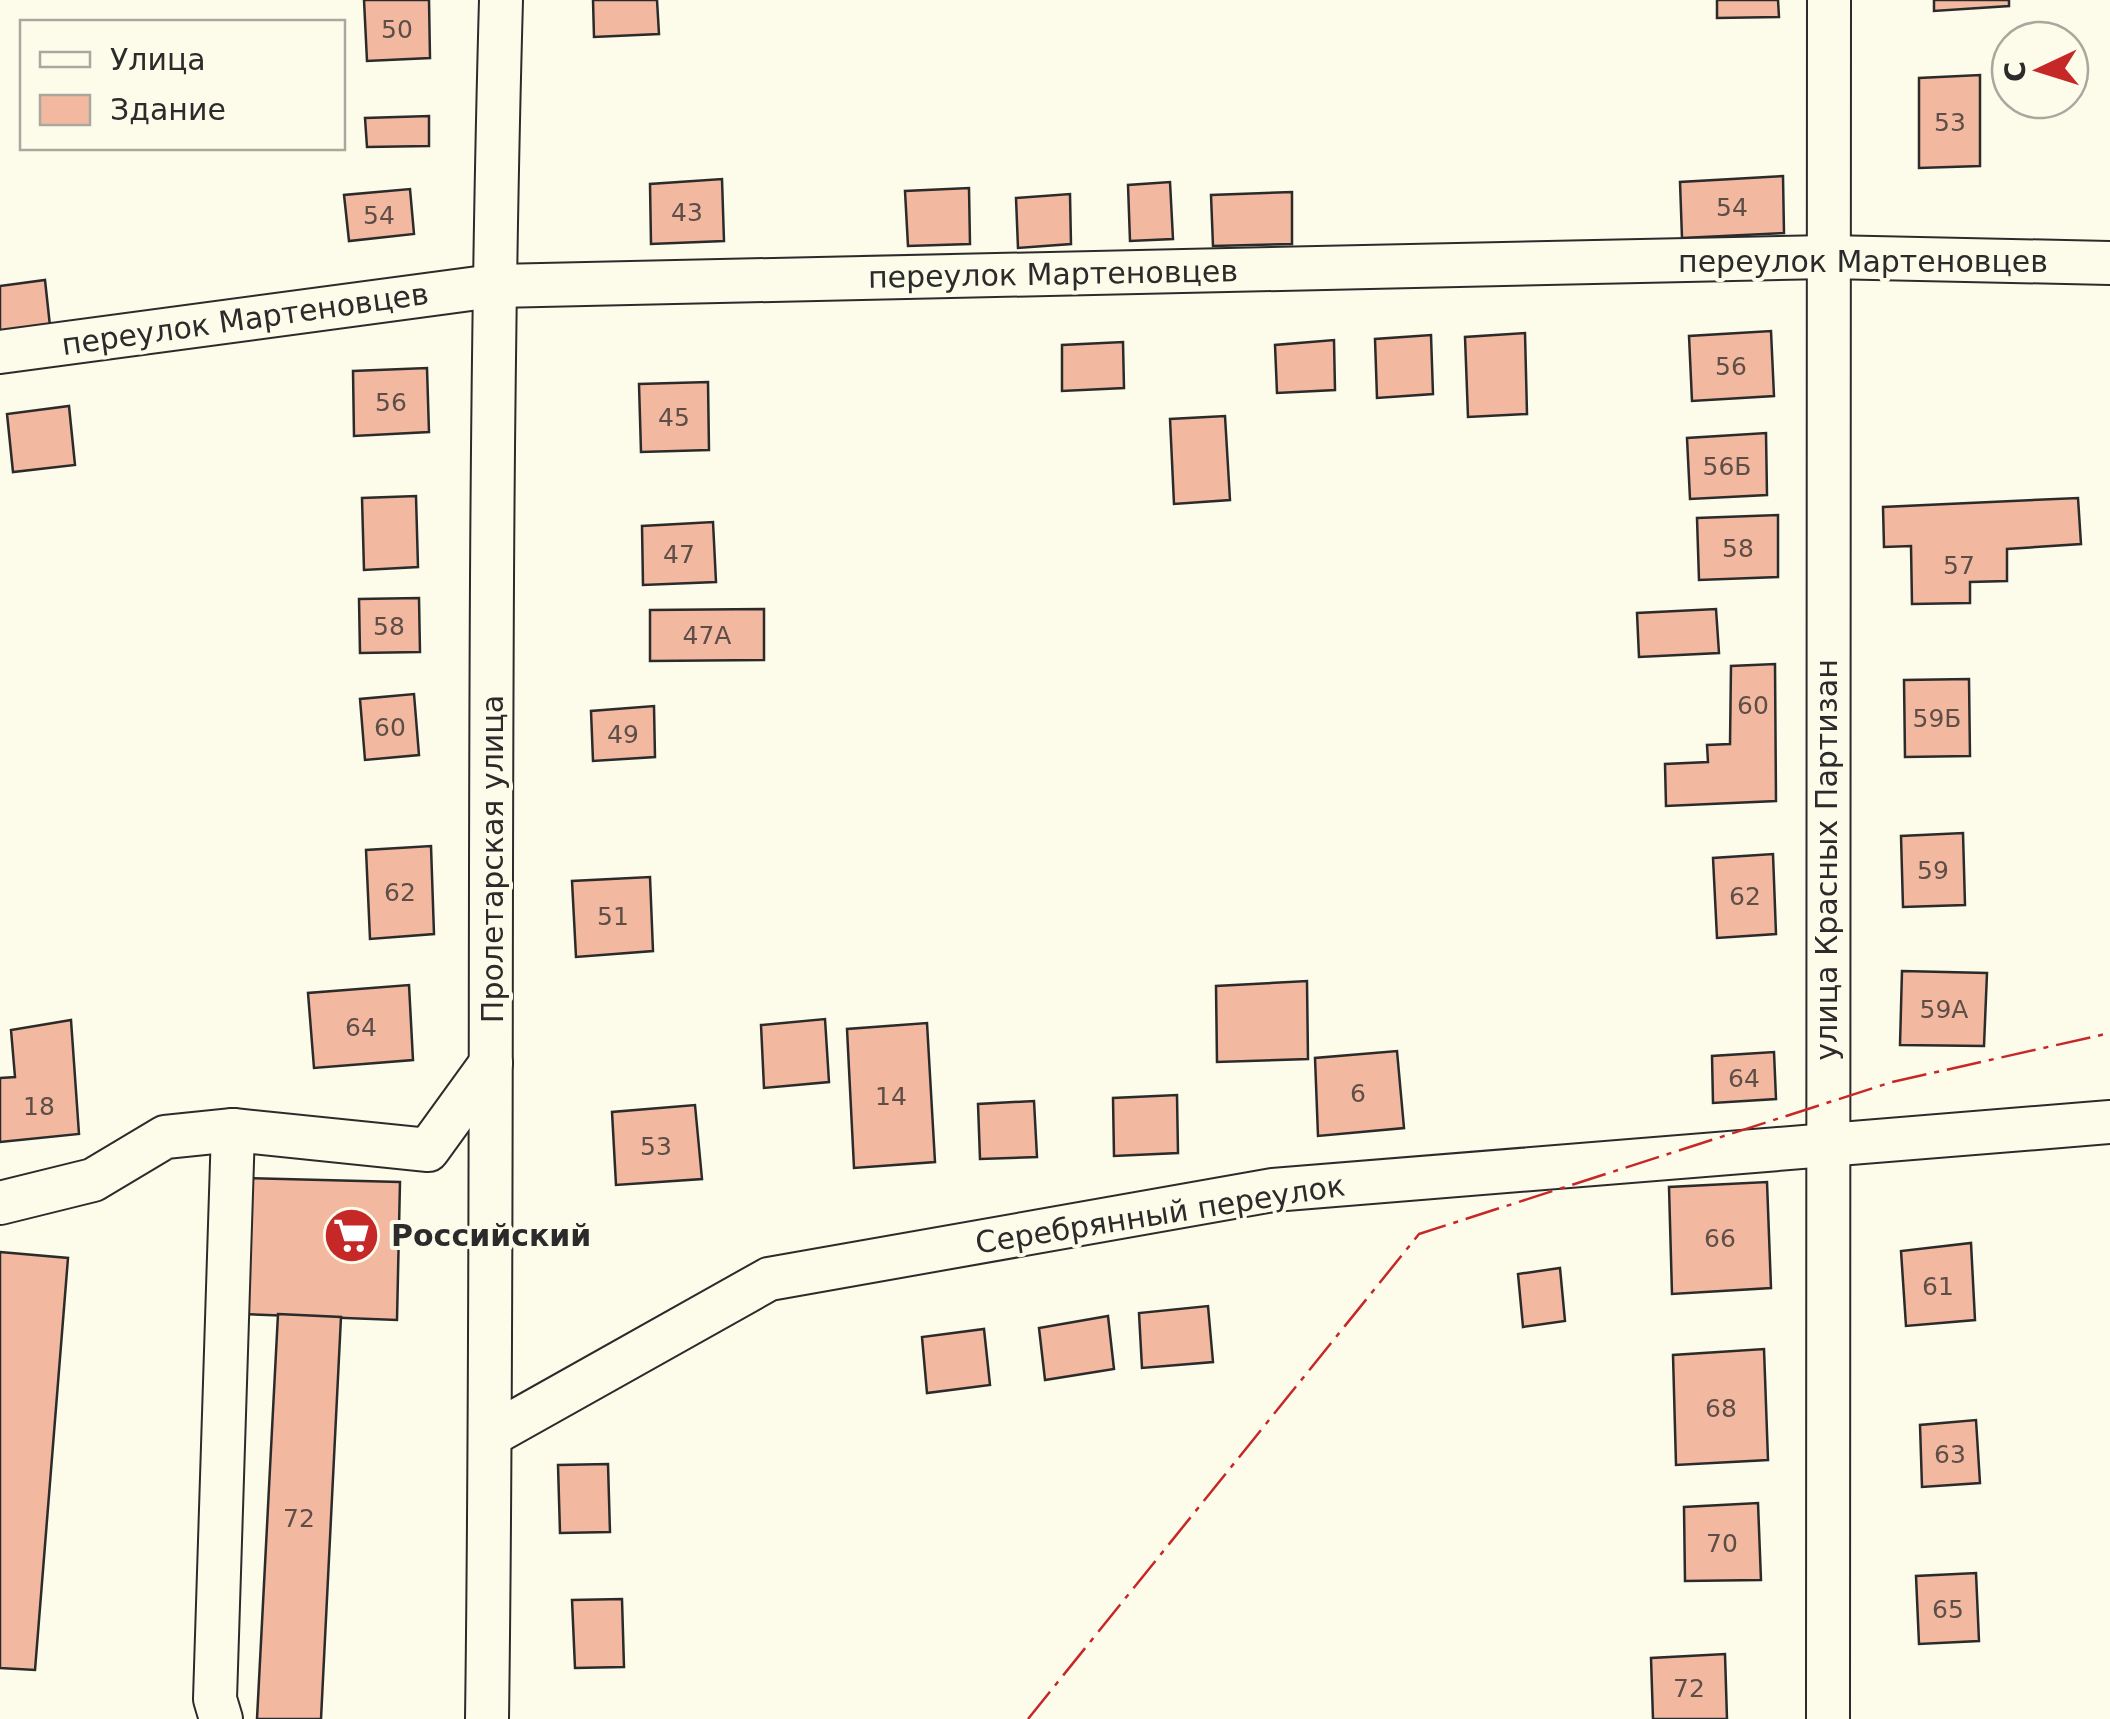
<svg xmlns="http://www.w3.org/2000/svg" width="2110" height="1719" font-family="'DejaVu Sans',sans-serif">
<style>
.building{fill:#f2b8a0;stroke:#2b2b2b;stroke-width:2.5}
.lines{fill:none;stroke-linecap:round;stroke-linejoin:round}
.minor-casing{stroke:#2b2b2b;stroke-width:46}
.minor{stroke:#fdfbea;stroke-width:42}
.power{stroke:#c62828;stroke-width:2.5;stroke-dasharray:35 8 5 8;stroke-linecap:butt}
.labels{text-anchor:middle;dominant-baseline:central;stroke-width:8;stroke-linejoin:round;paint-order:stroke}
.number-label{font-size:25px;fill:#5d4e48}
.street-label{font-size:30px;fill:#2b2b2b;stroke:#fdfbea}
.poi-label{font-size:30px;font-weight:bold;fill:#2b2b2b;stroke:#fdfbea;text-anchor:start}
</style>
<rect width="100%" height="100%" fill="#fdfbea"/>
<g class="building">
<polygon points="364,0 429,0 430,58 367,61"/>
<polygon points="593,0 657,0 659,34 594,37"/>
<polygon points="1717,0 1778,0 1779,17 1717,18"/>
<polygon points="1934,0 2009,0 2009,6 1934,11"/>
<polygon points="1980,75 1980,166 1919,168 1919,78"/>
<polygon points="429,116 429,146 367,147 365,118"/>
<polygon points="1783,176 1784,233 1682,238 1680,182"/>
<polygon points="722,179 724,241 651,244 650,184"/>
<polygon points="1170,182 1173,239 1130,241 1128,185"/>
<polygon points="969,188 970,244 908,246 905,191"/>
<polygon points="410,189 414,234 349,241 344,195"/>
<polygon points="1292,192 1292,244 1213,246 1211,195"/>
<polygon points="1070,194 1071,244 1018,248 1016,198"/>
<polygon points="45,280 50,326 0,332 0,286"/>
<polygon points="1771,331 1774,396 1692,401 1689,336"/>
<polygon points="1525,333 1527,414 1468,417 1465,337"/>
<polygon points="1431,335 1433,394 1377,398 1375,339"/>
<polygon points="1334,340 1335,390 1277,393 1275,345"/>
<polygon points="1123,342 1124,388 1062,391 1062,345"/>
<polygon points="427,368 429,432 354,436 353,371"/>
<polygon points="708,382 709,450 641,452 639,384"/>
<polygon points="69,406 75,465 13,472 7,414"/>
<polygon points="1225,416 1230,500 1174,504 1170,419"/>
<polygon points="1766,433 1767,495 1690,499 1687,438"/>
<polygon points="416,496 418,567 364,570 362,498"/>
<polygon points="2078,498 2081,544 2007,549 2007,581 1970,582 1970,603 1912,604 1911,546 1884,547 1883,507"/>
<polygon points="1778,515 1778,577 1699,580 1697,518"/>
<polygon points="713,522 716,582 643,585 642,526"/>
<polygon points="419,598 420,652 360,653 359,599"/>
<polygon points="764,609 764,660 650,661 650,610"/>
<polygon points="1716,609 1719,653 1639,657 1637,613"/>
<polygon points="1775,664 1776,801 1666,806 1665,764 1708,762 1707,745 1730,744 1731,666"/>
<polygon points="1969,679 1970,756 1905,757 1904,680"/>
<polygon points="414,694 419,755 365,760 360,699"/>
<polygon points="654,706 655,757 593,761 591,711"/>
<polygon points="1963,833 1965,905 1903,907 1901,836"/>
<polygon points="431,846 434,934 370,939 366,850"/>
<polygon points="1773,854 1776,934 1717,938 1713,858"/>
<polygon points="650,877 653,951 576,957 572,881"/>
<polygon points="1902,971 1987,973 1984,1046 1900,1045"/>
<polygon points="1307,981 1308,1059 1217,1062 1216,986"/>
<polygon points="409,985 413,1060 314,1068 308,993"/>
<polygon points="825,1019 829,1082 764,1088 761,1025"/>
<polygon points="71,1020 79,1134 0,1142 0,1078 15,1077 11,1030"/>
<polygon points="927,1023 935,1162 854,1168 847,1029"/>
<polygon points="1397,1051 1404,1128 1318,1136 1315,1058"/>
<polygon points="1774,1052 1776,1099 1713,1103 1712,1056"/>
<polygon points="1177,1095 1178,1153 1114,1156 1113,1098"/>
<polygon points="1034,1101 1037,1157 980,1159 978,1104"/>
<polygon points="695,1105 702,1179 616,1185 612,1112"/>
<polygon points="245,1178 400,1182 397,1320 240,1314"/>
<polygon points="1767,1182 1771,1288 1672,1294 1669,1187"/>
<polygon points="1971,1243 1975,1320 1906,1326 1901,1251"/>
<polygon points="0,1252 68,1258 35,1670 0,1668"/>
<polygon points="1560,1268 1565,1321 1523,1327 1518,1274"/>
<polygon points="1208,1306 1213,1362 1142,1368 1139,1313"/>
<polygon points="278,1314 341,1317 321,1719 257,1719"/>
<polygon points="1108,1316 1114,1369 1045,1380 1039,1328"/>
<polygon points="984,1329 990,1385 927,1393 922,1337"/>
<polygon points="1764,1349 1768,1460 1676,1465 1673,1355"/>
<polygon points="1976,1420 1980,1483 1922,1487 1920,1425"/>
<polygon points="608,1464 610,1532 560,1533 558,1465"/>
<polygon points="1758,1503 1761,1580 1685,1581 1684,1507"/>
<polygon points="1976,1573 1979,1641 1919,1644 1916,1576"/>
<polygon points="622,1599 624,1667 575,1668 572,1600"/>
<polygon points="1725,1654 1727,1719 1653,1719 1651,1658"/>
</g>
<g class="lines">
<defs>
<g id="minor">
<polyline points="0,352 493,286 1828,257 2110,263"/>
<polyline points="0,1203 93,1180 165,1137 233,1130 428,1150 491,1063"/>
<polyline points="491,1435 769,1279 1273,1190 2110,1122"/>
<polyline points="221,1719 215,1699 233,1130"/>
<path d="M487 1719C495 1146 485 573 501 0"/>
<polyline points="1828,1719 1829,0"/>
</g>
</defs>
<use href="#minor" class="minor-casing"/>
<use href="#minor" class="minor"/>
<polyline class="power" points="1028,1719 1419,1234 1892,1082 2110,1033"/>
</g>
<defs>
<symbol id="supermarket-disc" viewBox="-11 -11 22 22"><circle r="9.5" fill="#c62828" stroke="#fdfbea"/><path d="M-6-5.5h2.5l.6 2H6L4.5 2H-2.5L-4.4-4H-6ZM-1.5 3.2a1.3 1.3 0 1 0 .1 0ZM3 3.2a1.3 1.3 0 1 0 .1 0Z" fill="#fff"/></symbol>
</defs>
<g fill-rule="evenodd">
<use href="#supermarket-disc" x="320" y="1204" width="63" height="63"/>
</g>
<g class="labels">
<g class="number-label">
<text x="397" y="29">50</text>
<text x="1950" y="122">53</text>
<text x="1732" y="207">54</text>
<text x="687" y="212">43</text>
<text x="379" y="215">54</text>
<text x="1731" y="366">56</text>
<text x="391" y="402">56</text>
<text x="674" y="417">45</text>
<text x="1727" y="466">56Б</text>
<text x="1738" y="548">58</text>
<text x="679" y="554">47</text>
<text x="1959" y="565">57</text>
<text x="389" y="626">58</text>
<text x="707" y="635">47А</text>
<text x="1753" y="705">60</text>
<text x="1937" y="718">59Б</text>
<text x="390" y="727">60</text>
<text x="623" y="734">49</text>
<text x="1933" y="870">59</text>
<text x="400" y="892">62</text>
<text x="1745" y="896">62</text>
<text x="613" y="916">51</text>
<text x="1944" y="1009">59А</text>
<text x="361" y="1027">64</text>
<text x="1744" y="1078">64</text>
<text x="1358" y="1093">6</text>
<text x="891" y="1096">14</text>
<text x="39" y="1106">18</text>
<text x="656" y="1146">53</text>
<text x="1720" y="1238">66</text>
<text x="1938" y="1286">61</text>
<text x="1721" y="1408">68</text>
<text x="1950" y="1454">63</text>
<text x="299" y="1518">72</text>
<text x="1722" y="1543">70</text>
<text x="1948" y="1609">65</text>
<text x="1689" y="1688">72</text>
</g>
<g class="street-label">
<text x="1863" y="261">переулок Мартеновцев</text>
<text transform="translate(1053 274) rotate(-1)">переулок Мартеновцев</text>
<text transform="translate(245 319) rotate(-8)">переулок Мартеновцев</text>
<text transform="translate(492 859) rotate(-90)">Пролетарская улица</text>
<text transform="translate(1826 860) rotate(-90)">улица Красных Партизан</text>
<text transform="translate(1160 1214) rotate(-9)">Серебрянный переулок</text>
</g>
<g class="poi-label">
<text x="391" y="1235">Российский</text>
</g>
</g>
<rect x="20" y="20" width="325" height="130" fill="#fdfbea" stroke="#a9a89e" stroke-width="2.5"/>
<rect x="40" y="52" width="50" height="15" fill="#fdfbea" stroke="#a9a89e" stroke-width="2.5"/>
<text x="110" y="70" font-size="30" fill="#2b2b2b">Улица</text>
<rect x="40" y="95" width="50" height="30" fill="#f2b8a0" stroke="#a9a89e" stroke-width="2.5"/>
<text x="110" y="120" font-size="30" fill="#2b2b2b">Здание</text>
<g transform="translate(2040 70) rotate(266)"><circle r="48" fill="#fdfbea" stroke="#a9a89e" stroke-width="2.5"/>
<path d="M0-8L18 38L0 25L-18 38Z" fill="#c62828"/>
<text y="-15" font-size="28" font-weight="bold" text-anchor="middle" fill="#2b2b2b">С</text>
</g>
</svg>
